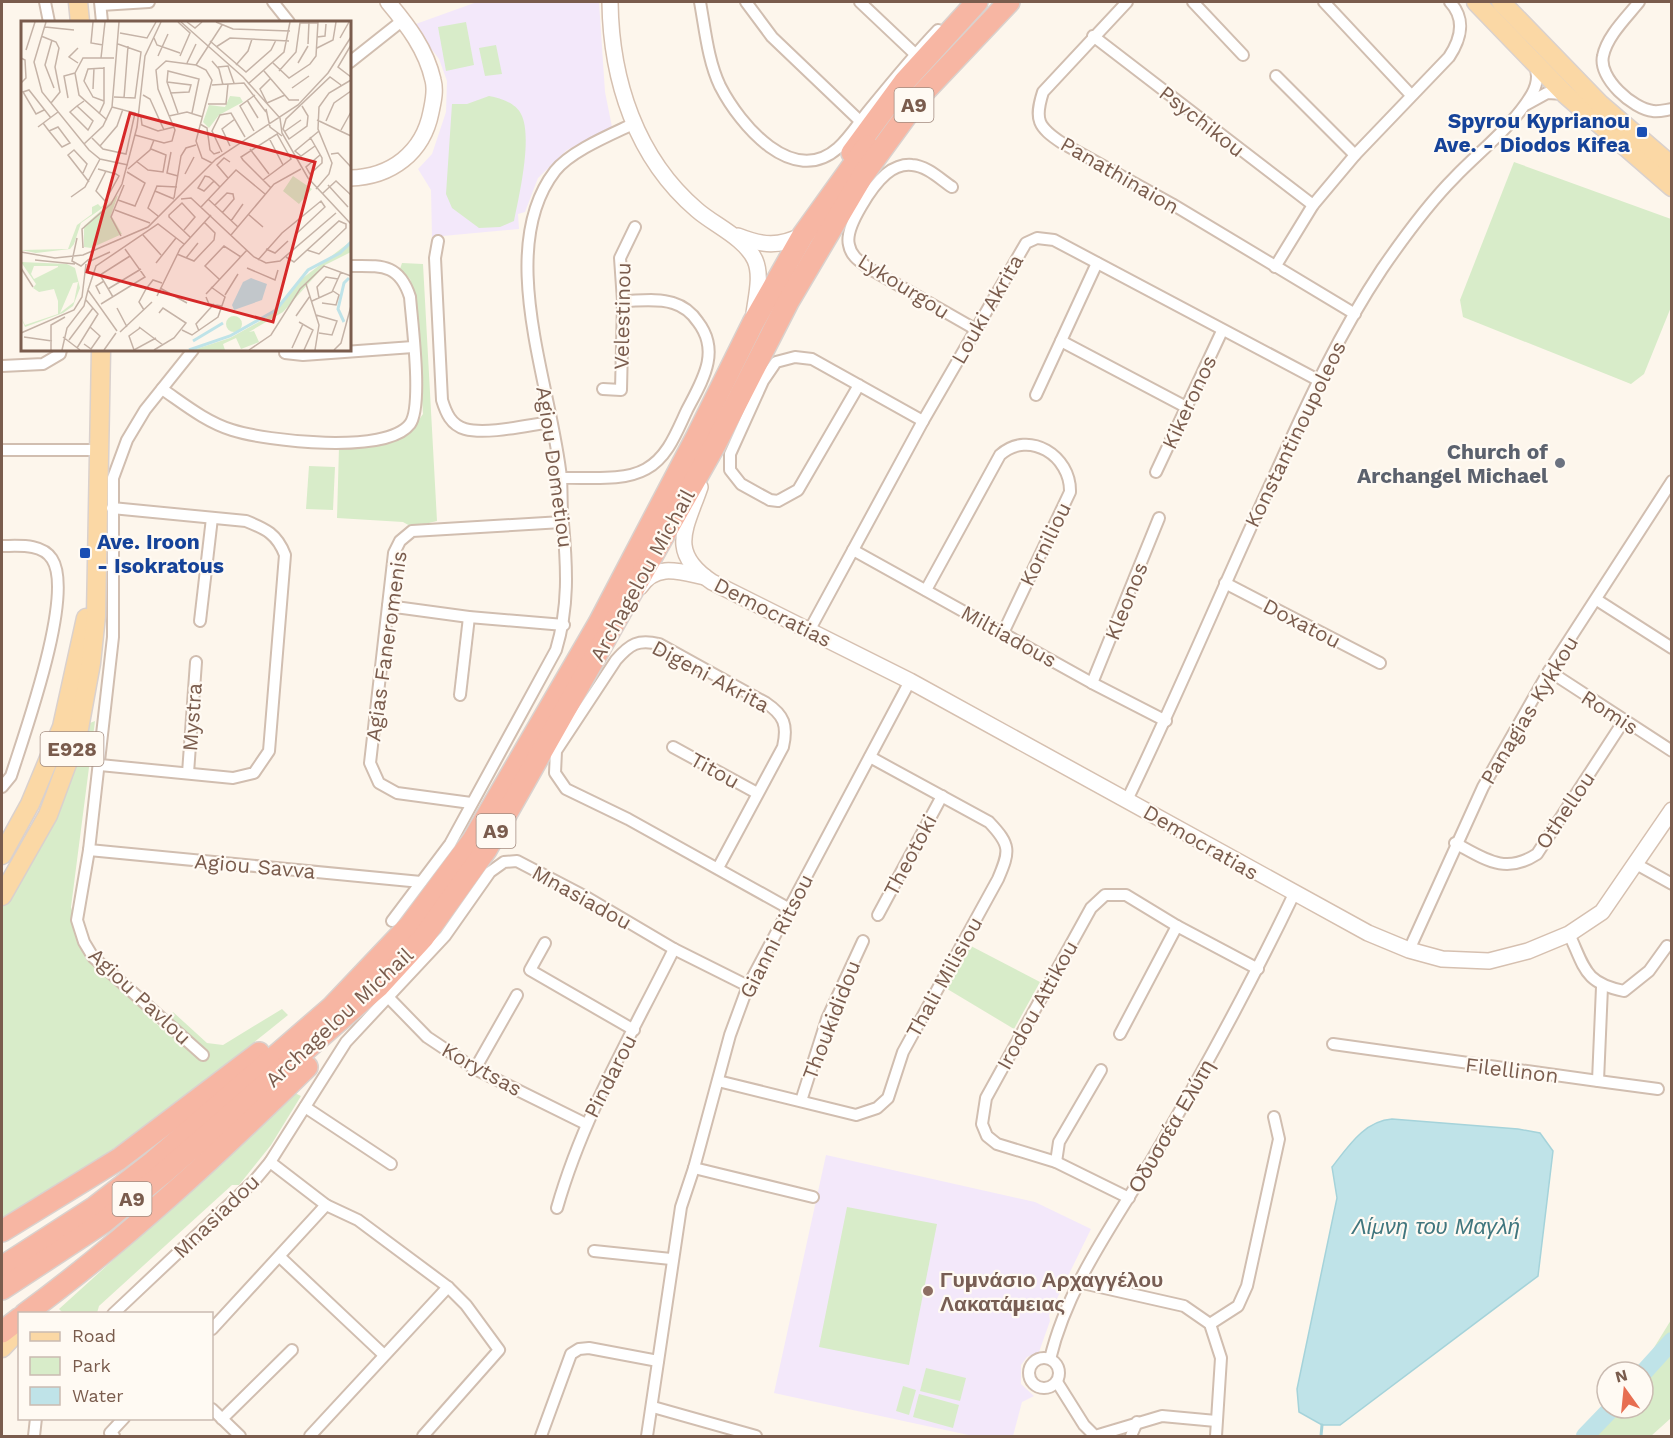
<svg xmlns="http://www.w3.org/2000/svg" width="1673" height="1438" font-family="'Work Sans',sans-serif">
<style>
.education{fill:#f3e8fa}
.green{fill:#d8ecc9}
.water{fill:#bfe3e8;stroke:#a5d3da;stroke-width:1.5}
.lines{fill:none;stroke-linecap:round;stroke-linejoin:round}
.stream{stroke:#a5d3da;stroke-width:3}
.river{stroke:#bfe3e8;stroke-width:18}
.street-casing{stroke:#d1beb0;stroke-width:14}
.secondary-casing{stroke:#d6c0b0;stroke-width:18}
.primary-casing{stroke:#dad1cd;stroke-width:21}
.highway-casing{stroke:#dad1cd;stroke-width:24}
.street{stroke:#fff;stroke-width:10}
.secondary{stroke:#fff;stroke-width:15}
.primary{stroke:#fbd8a5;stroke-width:18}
.highway{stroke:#f7b6a3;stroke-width:21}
.transit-dot{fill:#1a4fb4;stroke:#fffaf3;stroke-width:2}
.worship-dot{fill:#6b7280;stroke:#fffaf3;stroke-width:2}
.education-dot{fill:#8d6e63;stroke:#fffaf3;stroke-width:2}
.labels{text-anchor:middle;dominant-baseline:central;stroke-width:4.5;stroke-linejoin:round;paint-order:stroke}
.shield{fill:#fffaf3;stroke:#a28b7f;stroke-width:1.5}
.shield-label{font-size:20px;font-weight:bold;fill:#7a5c4d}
.transit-label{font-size:21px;font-weight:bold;fill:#164399;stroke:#fffaf3;text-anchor:end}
.street-label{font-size:21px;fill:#7a5c4d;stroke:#fffaf3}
.worship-label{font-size:21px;font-weight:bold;fill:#5b616d;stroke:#fffaf3;text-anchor:end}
.education-label{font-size:21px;font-weight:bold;fill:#785e54;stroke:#fffaf3;text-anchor:start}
.water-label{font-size:22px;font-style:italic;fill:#40767e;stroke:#fffaf3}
.inset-river{fill:none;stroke:#bfe3e8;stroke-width:3}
.inset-road{fill:none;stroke:#c5b3a7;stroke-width:1.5}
.view{fill:#d62828;fill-opacity:0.15;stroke:#d62828;stroke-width:3}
.inset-edge{fill:none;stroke:#7a5c4d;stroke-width:3}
</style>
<rect width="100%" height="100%" fill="#fdf6ec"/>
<g class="education">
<polygon points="477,2 599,2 605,92 612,127 567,150 538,178 525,212 518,214 519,229 432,237 431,190 418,169 432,154 446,112 447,81 439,59 413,25"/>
<polygon points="826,1155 1035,1202 1091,1229 1049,1315 1050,1321 1039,1352 1027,1357 1021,1365 1021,1384 1034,1396 1022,1402 1013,1436 973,1436 774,1393"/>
</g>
<g class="green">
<polygon points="466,22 474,65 446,71 438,27"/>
<polygon points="496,45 502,74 485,76 479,48"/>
<path d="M489 96C500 98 516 103 521 114 533 136 519 196 514 221L500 227 479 228 452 208 446 194 452 104H467Z"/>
<polygon points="1514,162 1671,219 1671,307 1644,374 1631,384 1463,317 1460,300"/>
<path d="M402 263 423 264 437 521 412 527 403 522 337 518 339 447C376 446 401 448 423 414L415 296 410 279 400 269Z"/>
<polygon points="309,466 335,467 333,510 306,509"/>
<path d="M95 721 71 907 83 950 161 1028 173 1012 207 1043 223 1045 282 1009 288 1015C196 1089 105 1161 2 1219V904L37 853 61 795 85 725Z"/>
<polygon points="969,945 1040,982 1014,1029 944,987"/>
<polygon points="289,1090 301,1096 271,1145 239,1185 232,1185 99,1306 97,1313 63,1313 59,1309 208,1174"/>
<polygon points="847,1207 937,1224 909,1365 819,1347"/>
<polygon points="1671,1320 1671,1418 1651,1436 1592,1436 1615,1408 1643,1408 1643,1372 1639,1372"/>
<polygon points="926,1368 966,1378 960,1401 920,1391"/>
<polygon points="903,1386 916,1390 909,1415 896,1411"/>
<polygon points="919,1394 959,1405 953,1428 913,1417"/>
</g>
<path class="water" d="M1392 1119 1518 1129 1540 1133 1553 1151 1538 1276 1340 1425H1322L1299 1412 1297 1389 1337 1198 1332 1167C1348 1147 1364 1121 1392 1119Z"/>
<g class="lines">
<polyline class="stream" points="1321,1436 1322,1425"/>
<g class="river">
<polyline points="1643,1373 1672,1341"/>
<polyline points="1585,1436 1612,1408"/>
</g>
<defs>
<g id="street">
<polyline points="45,2 49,22"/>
<polyline points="100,2 102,22"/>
<polyline points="273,2 289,22"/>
<path d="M700 2C705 29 708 61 720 86 740 125 793 188 838 148 850 137 860 121 870 109 892 82 914 55 938 30"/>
<polyline points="746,2 772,37 860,121"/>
<polyline points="860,2 915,54"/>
<path d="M1127 2 1043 92C1034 120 1038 127 1062 143L1172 204 1355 314"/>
<polyline points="1193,2 1243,55"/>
<polyline points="1324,2 1411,95"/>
<path d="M1639 2C1627 17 1607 36 1603 56 1598 78 1633 109 1653 111 1659 112 1665 110 1672 109"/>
<polyline points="101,5 149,2"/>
<polyline points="1093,36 1313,205"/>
<polyline points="350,62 403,20"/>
<polyline points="1276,76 1355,155"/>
<polyline points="1527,104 1547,93 1565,94"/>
<path d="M952 187C940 179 927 166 912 165 903 164 893 168 886 174 873 185 844 227 849 245 851 257 861 262 870 269L975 329"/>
<path d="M438 241 435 258 442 400C446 413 451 425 465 429 487 435 528 425 551 422"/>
<path d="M1275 267 1313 205 1355 155 1449 57C1461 39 1466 19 1450 2"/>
<polyline points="1061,341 1186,407"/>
<polyline points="193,350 145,410 127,440 113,478 113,637 89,850 77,920 84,942 93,957 203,1055"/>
<polyline points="285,353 303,355 413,347"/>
<polyline points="2,366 43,364 60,354 61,350"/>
<polyline points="859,385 798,490 778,501 770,500 741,484 730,470 730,454 763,381 776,362 795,357 812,359 923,421"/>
<path d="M162 389C184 404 206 422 232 430 266 441 387 455 410 424 423 406 412 323 410 297 399 263 381 266 350 266"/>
<polyline points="603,389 621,390 623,301 620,258 635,227"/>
<polyline points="1036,395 1097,263"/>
<polyline points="2,450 100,450"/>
<polyline points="1156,472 1222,331"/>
<path d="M561 478C587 477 623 482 646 469 668 457 677 431 687 410 702 381 721 352 698 322 692 313 683 306 673 303 658 298 638 301 623 301"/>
<path d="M2 546C18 546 42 543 52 559 75 594 24 735 11 776L2 787"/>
<polyline points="853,550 1092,683 1166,721"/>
<polyline points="1225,583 1380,663"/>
<path d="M926 590 1000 455C1029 429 1071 456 1070 492L1003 633"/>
<polyline points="1597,600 1672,648"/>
<polyline points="388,606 469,617 564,625"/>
<polyline points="200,621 212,518"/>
<polyline points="809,631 923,421 1026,243 1037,238 1054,240 1318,380"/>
<polyline points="1549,671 1672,751"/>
<polyline points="1092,683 1159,518"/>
<polyline points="460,695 469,617"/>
<polyline points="673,747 757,793"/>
<path d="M100 765 233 778 254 773 269 751 285 555C277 534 266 529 246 521L112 508"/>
<polyline points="188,773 196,662"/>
<path d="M1127 800C1180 691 1226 579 1277 470 1308 401 1340 332 1382 269 1404 237 1427 205 1455 177 1480 151 1514 125 1532 94 1537 85 1539 74 1534 64"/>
<polyline points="471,803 397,793 379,783 370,763 394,553 400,541 412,531 562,522"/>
<path d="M1455 843C1485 859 1505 875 1537 854L1623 722"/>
<polyline points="89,850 421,882"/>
<polyline points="1636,864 1672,884"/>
<path d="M718 868 783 747C788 725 784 715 766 703L659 644C638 639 630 644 616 660L556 751 555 773 566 789 628 819 788 908"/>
<polyline points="878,915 942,796"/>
<path d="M392 921 450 844 556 650C569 607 567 568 563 523 561 508 562 493 561 478 552 387 494 250 555 171 571 151 610 135 633 124"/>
<path d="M1569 934C1585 968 1584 983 1624 991L1649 971 1667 946"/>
<polyline points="545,943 530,970 634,1030"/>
<polyline points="1409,950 1483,787 1549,671 1672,481"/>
<polyline points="389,998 427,1037 475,1069 586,1124"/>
<polyline points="1120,1034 1177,926"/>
<polyline points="1333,1044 1598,1081 1602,987"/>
<polyline points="475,1069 517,995"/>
<path d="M718 1081 856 1115 877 1108 888 1098 903 1052 998 879C1010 851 1011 845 989 822L870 757"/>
<polyline points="1598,1081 1658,1089"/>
<polyline points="801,1101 827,1019 863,941"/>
<polyline points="305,1107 391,1164"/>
<polyline points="270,1162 326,1205 358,1220 448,1287 466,1305 499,1350 423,1436"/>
<polyline points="1056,1162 1059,1142 1101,1070"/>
<polyline points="694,1168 813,1197"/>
<polyline points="1129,1198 1056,1162 997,1144 987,1136 982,1124 986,1098 1091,908 1105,895 1126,895 1177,926 1258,969"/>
<path d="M557 1208C583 1116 632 1034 674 949"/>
<polyline points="594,1251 671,1259"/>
<polyline points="280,1257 384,1355"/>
<polyline points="1078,1282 1184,1306 1210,1324 1221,1358 1216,1436"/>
<polyline points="113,1314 255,1180 270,1162 346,1042 445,936 490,872 504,862 517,861 586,897 674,949 748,986"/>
<polyline points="1210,1324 1238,1306 1247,1286 1279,1139 1274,1117"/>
<polyline points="212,1329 326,1205"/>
<circle cx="1044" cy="1373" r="15"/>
<path d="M1050 1359C1068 1284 1115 1222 1154 1156 1204 1070 1251 984 1294 894"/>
<polyline points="1057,1382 1084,1425 1095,1436 1162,1416 1216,1421"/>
<polyline points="653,1407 756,1436"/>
<polyline points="212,1409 240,1436"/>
<polyline points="222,1419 292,1350"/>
<polyline points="34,1436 36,1418"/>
<polyline points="114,1436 110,1433 124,1418"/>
<polyline points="310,1436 448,1287"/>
<polyline points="541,1436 571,1354 579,1349 589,1348 658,1361"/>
<polyline points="647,1436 681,1207 694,1168 730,1035 748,986 910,681"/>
<polyline points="1131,1436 1137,1422"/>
</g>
<g id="secondary">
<path d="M610 2C611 80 636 158 697 210 714 225 745 238 755 260 762 276 756 297 754 314"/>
<path d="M350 178C391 177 423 153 431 112 433 102 436 91 433 80 426 49 408 26 388 2"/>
<path d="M738 236C763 246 779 247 803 235"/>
<path d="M700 487C686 528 667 552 712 582L910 681 1368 933 1409 950 1442 959 1489 961 1528 951 1569 934 1602 912 1672 810"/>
<path d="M640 587C656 562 681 572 705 577"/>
</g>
<g id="primary">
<polyline points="78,2 80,22"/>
<polyline points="1476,2 1565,94 1672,187"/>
<polyline points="1501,2 1600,104 1672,166"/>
<polyline points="2,855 30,804 62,727 86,618"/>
<polyline points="2,896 48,815 78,734 91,663 96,616 101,350"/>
<polyline points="2,1348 20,1329"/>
</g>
<g id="highway">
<polyline points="852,153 905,81 977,2"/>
<polyline points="2,1231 119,1159 259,1053"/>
<polyline points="2,1267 95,1207 153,1162 332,1007 410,925 473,840 599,623 697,436 753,323 803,235 867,146"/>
<polyline points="2,1289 104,1222 161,1175 379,986 423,938 486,850 716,443 788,302 863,175 922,94 1009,2"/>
<path d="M25 1314C127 1239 217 1155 307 1067"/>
<polyline points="2,1332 20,1318"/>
</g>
</defs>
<use href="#street" class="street-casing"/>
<use href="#secondary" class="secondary-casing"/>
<use href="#primary" class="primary-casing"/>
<use href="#highway" class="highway-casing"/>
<use href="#street" class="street"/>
<use href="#secondary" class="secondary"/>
<use href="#primary" class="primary"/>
<use href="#highway" class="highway"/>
</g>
<g class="transit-dot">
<rect x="1636" y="126" width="12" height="12" rx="3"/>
<rect x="79" y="547" width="12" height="12" rx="3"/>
</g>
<circle class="worship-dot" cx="1560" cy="463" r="6"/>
<circle class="education-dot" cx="928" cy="1291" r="6"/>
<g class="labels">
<g class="shield">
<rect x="894.5" y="88" width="39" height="34" rx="4.5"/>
<rect x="40.5" y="732" width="63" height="34" rx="4.5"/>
<rect x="476.5" y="814" width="39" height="34" rx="4.5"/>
<rect x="112.5" y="1182" width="39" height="34" rx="4.5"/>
</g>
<g class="shield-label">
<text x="914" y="105">A9</text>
<text x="72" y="749">E928</text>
<text x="496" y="831">A9</text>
<text x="132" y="1199">A9</text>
</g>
<g class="transit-label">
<text x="1630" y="120">Spyrou Kyprianou<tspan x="1630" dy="24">Ave. - Diodos Kifea</tspan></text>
<text x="97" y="541" text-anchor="start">Ave. Iroon<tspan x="97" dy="24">- Isokratous</tspan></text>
</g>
<g class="street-label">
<text transform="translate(1202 121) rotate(38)">Psychikou</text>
<text transform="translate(1120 175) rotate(30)">Panathinaion</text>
<text transform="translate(904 286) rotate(32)">Lykourgou</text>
<text transform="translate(987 309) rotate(-60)">Louki Akrita</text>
<text transform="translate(622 316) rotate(-89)">Velestinou</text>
<text transform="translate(1189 402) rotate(-65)">Kikeronos</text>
<text transform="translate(1295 434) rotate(-64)">Konstantinoupoleos</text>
<text transform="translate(555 467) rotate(82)">Agiou Dometiou</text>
<text transform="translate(1045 544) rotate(-64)">Korniliou</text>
<text transform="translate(642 575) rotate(-61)">Archagelou Michail</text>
<text transform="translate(1126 601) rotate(-68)">Kleonos</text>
<text transform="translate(773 612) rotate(27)">Democratias</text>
<text transform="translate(1302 623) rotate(27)">Doxatou</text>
<text transform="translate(1009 636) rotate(29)">Miltiadous</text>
<text transform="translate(386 646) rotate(-82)">Agias Faneromenis</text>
<text transform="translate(711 676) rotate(28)">Digeni Akrita</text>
<text transform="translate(1529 710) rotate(-59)">Panagias Kykkou</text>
<text transform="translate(1610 712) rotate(33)">Romis</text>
<text transform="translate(192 717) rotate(-86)">Mystra</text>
<text transform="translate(715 770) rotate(29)">Titou</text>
<text transform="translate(1565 810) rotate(-56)">Othellou</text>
<text transform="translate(1201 842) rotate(30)">Democratias</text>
<text transform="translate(910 855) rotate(-62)">Theotoki</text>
<text transform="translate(255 866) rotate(5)">Agiou Savva</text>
<text transform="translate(582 897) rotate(29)">Mnasiadou</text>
<text transform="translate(776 936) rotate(-63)">Gianni Ritsou</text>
<text transform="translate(944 977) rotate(-61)">Thali Milisiou</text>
<text transform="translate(140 996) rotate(43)">Agiou Pavlou</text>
<text transform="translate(1037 1005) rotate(-61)">Irodou Attikou</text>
<text transform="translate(339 1017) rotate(-43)">Archagelou Michail</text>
<text transform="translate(831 1020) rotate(-69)">Thoukididou</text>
<text transform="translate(482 1069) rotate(29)">Korytsas</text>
<text transform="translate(1512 1070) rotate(7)">Filellinon</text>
<text transform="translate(610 1076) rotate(-63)">Pindarou</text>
<text transform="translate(1171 1126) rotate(-60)">Οδυσσέα Ελύτη</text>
<text transform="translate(216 1216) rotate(-44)">Mnasiadou</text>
</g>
<g class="worship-label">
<text x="1548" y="451">Church of<tspan x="1548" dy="24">Archangel Michael</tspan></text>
</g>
<g class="education-label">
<text x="940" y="1279">Γυμνάσιο Αρχαγγέλου<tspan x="940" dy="24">Λακατάμειας</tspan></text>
</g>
<g class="water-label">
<text x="1436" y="1226">Λίμνη του Μαγλή</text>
</g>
</g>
<g transform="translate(21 21)">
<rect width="330" height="330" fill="#fdf6ec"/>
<path d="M209 75 219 76 222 81 198 94 188 107 182 101 188 84 204 86ZM272 155 291 168 278 183 262 170ZM97 174 90 194 101 213 70 227 63 226V205ZM88 180 80 188 60 202 53 223 49 228 15 232 0 229 47 228 56 204 71 193V186L77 183 80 186ZM330 220V231L304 244 262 291 228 311 233 310 238 321 220 328 215 317 202 323 204 329H172L209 317 245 297 278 260ZM0 241 46 243 54 247 59 267 52 285 42 292 4 306 0 296 4 304 37 293V280L33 268 18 271 12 267 15 263ZM13 245H37V246L13 258 10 253ZM57 261 53 281 39 292 52 262ZM205 303a8 8 0 1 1 16 0a8 8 0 1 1-16 0Z" fill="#d8ecc9" fill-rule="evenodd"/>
<path d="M230 257 246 263 241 279 213 289 211 284 222 261Z" fill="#bfe3e8"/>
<path class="inset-river" d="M323 301 317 288 323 262 328 257M172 320 202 302M168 329 209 315 255 289 287 249 319 232 330 221"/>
<path class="inset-road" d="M25 1 13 41 21 71 68 129 79 138 107 144M72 1 70 22 82 24M157 1 169 12 159 35M160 1 222 56 259 97 261 112 287 157 330 203M166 1 174 7 181 1M195 1 212 8 269 10M24 6 53 9M99 12 126 17 135 1M20 15 35 21 38 27 34 46 39 71 30 82M296 16 304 15 305 3M133 17 136 24 159 32M319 17 328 1M31 19 24 44 33 67M189 20 225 51 250 29 255 19M287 23 288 1M330 24 317 46 330 56M195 26 209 17 268 20M296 27 312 19 315 1M5 29 14 1M137 35 147 13M0 37 4 39 5 57 0 62M80 37 84 1M191 40 198 48 202 64M57 42 48 36 57 27M166 42 175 23M252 42 268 57 289 43 295 35 297 1M277 42 287 25M175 44 201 4M215 44 227 30 231 18M197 46 207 45 213 62M243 50 268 79H278M258 50 275 31 279 2H297M250 57 239 68 246 82 264 74M146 61 170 64 168 71 149 72M227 63 263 31 269 1M191 64 223 62 245 91M271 67 288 55M72 68 73 47M122 74 129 78 143 109M93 76 114 77 120 31 97 23M47 77 43 55 54 52M103 77 107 25M226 79 237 97M83 80 72 76 63 60 67 48 83 47M187 83H205L207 63M56 85 72 100 67 109 49 91 56 85 63 80M281 85 287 95 286 105 268 118 262 108 265 98 309 56 320 64M245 88 249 106 261 115M23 89 15 93 2 71 8 69 30 97M157 92 146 61 147 50 178 58 171 92M78 93 83 82V46M148 95 166 91 182 96M120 96 121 104 137 110 153 106M86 99 58 74 54 52 62 37H93M296 99 330 115M305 100 313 82 330 70M22 102 28 110 41 126 49 122 37 106 28 110M179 103 186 107 189 129 193 133 199 131M17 106 37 91M320 109 330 91M233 110 219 85 234 74M263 111 280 99M114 114 143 122 151 120 154 109 137 68 135 49 145 40 175 44 185 49 191 59 175 120 181 137 191 142M289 116 301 137V142L289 153 285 146 299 134M71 117 82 128 105 133 114 92 91 86M248 117 262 144M63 123 82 105 91 86 98 1M79 125 96 105 102 88M209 125 201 108 214 98M294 125 280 135 274 130 298 110M229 128 248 153M150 131 146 152 157 155M201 131 191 110 199 94 210 92 224 116M310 133 317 132 330 146M115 140 127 149 142 151 145 134 130 128M77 148 95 153 98 155 84 180 75 170 85 150M107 148 129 129 133 119M62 152 66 143 53 129 47 134 68 161M164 153 173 136M207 157 196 144 203 137 209 141M242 159 270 138 256 113 220 136 222 139 250 167M193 160 183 170 177 167 184 155 188 156 193 160 199 166M307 164 327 186M295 168 308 153 311 142 297 108 298 86 308 72 330 59M134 170 153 178M302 172 315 160 330 174M50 176 64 166 79 138M153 177 160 135 165 127 175 124M160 178 170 177 233 236 245 242 259 240 315 192M187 178 217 206M97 179 114 185 124 162 106 151M194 184 206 172 212 173 213 178 201 192M180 186 215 149 244 173M94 189 129 202M227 193 242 206M137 195 127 187 136 165 156 166M210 200 222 183M163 209 174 196 161 182 148 194V196L169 216M122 214 140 234M210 214 253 163 280 148M100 215 90 196 103 164M56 217 51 240 60 245 68 238M62 227 61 208 90 183 101 163 116 106 124 35 140 1M245 228 254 232 267 220M0 231 34 237 62 234 127 206 195 138 277 84 307 52 330 16M156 233 173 240 193 219 194 212 183 201M265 236 273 241 318 200 325 203V207L298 233 286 229M165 237 177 222M14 239 54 243M237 239 261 212 300 180 304 186 275 213M67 241 89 231M135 242 155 217M0 247 12 266M226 247 254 259 257 249M198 258 184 245 203 225 220 236M285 263 298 304 294 329M139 267 166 282M87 268 120 248M67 269 75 245 137 203 163 223M79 273 75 265 83 260M185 273 226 229M204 274 217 253M136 275 159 228 190 194M92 276 79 254 109 235M185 276 188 283 201 285M298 277 296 266 305 256 317 258M291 280 311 271 320 251M301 282 315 284 318 274 312 270M80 283 124 256 104 228M96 287 106 306M123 289 118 281 125 268 132 259 141 262M295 294 316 300 311 314 298 312M275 295 289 275M278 301 292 309 283 329M118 306 142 324M119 307 108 315 113 329 135 317M161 309 171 314 197 296 204 276 190 266M178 310 175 303 193 283M99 311 131 281M0 312 53 289 61 276 65 243M3 316 31 320M42 316 59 329M48 319 72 287M63 323 70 328 79 315 69 306M56 327 77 293 65 279M271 327 282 303M30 329V304L44 296M41 329 46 307 63 285 67 269 96 310M83 329 95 312M133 329 153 317 165 302 142 287 138 292M228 329 250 314 279 268 303 245 330 255M313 329 320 322 330 285"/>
<path class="view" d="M109 92 294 141 252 301 66 251Z"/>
<rect width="330" height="330" class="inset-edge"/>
</g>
<rect width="1673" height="1438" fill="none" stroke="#7a5c4d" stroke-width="6"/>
<rect x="18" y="1312" width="195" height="108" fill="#fffaf3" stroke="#cabbb1" stroke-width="1.5"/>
<rect x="30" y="1332" width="30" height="9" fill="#fbd8a5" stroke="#cabbb1" stroke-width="1.5"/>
<text x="72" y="1342" font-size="18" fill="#7a5c4d">Road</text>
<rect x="30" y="1357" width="30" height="18" fill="#d8ecc9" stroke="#cabbb1" stroke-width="1.5"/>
<text x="72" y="1372" font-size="18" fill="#7a5c4d">Park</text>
<rect x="30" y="1387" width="30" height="18" fill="#bfe3e8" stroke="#cabbb1" stroke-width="1.5"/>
<text x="72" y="1402" font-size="18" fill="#7a5c4d">Water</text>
<g transform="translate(1625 1390) rotate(345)"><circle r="28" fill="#fffaf3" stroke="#cabbb1" stroke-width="1.5"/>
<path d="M0-4.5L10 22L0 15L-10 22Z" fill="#e76e51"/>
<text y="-9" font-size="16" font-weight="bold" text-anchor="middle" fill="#7a5c4d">N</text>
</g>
</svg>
